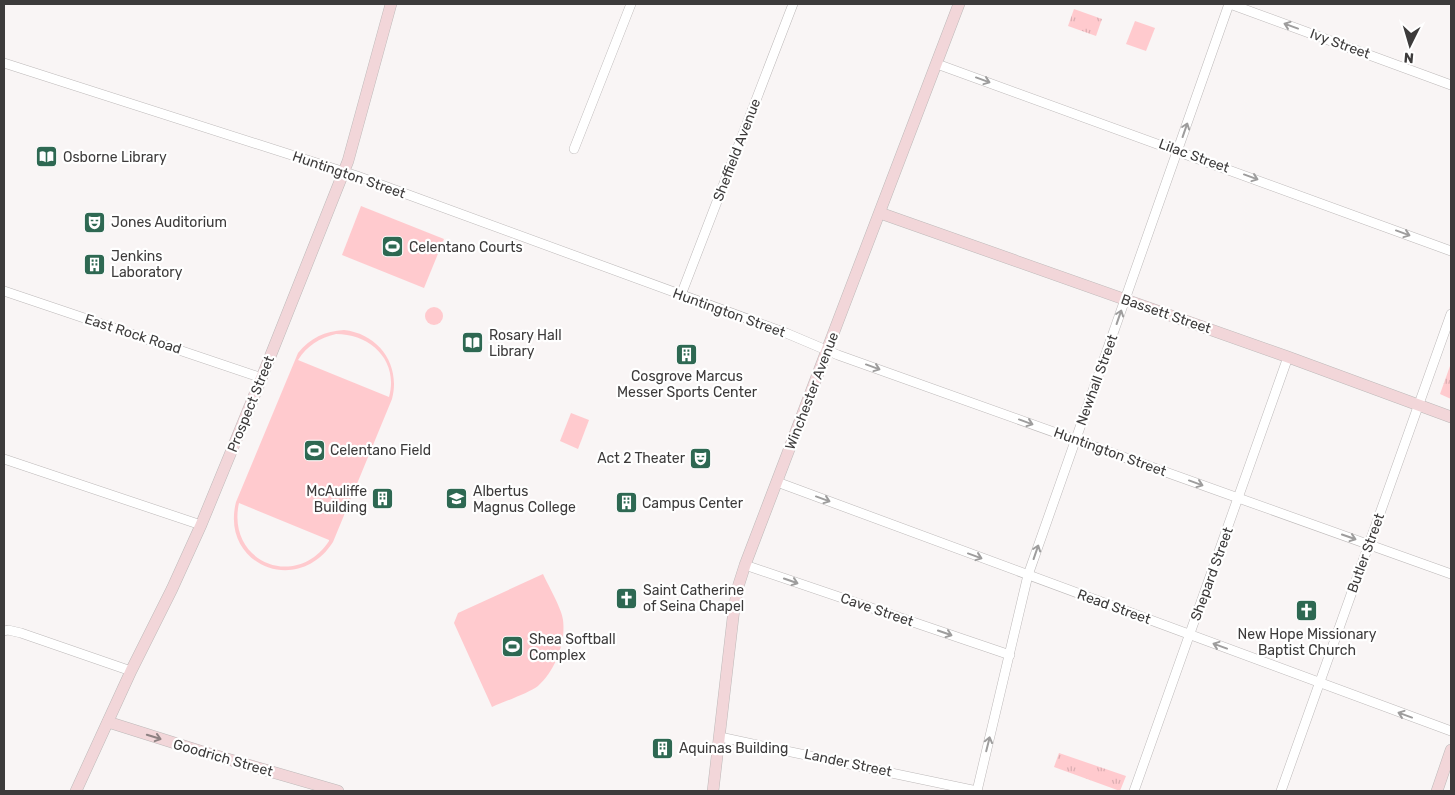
<svg xmlns="http://www.w3.org/2000/svg" width="1455" height="795" font-family="Rubik,sans-serif">
<style>
.grass{fill:url(#grass-tufts)}
.garden{fill:#ffcace;fill-rule:evenodd}
.lines{fill:none;stroke-linecap:round;stroke-linejoin:round}
.street-casing{stroke:#bdb9b9;stroke-width:10}
.secondary-casing{stroke:#bdb9b9;stroke-width:12}
.street{stroke:#fff;stroke-width:9}
.secondary{stroke:#f2d6d9;stroke-width:11}
.oneway{stroke:#9e9d9d}
.oneway2{stroke:#8e8182}
.labels{text-anchor:middle;dominant-baseline:central;stroke-width:4.5;stroke-linejoin:round;paint-order:stroke}
.street-label{font-size:14px;fill:#3d3b3b;stroke:#fff}
.poi-label{font-size:14px;fill:#3d3b3b;stroke:#fff;text-anchor:start}
</style>
<defs>
<pattern id="grass-tufts" width="24" height="20" patternUnits="userSpaceOnUse" patternTransform="scale(1.25)"><rect width="24" height="20" fill="#ffcace"/><path d="M3 7l-1-3M5 7V3M7 7l1-3M15 17l-1-3M17 17v-4M19 17l1-3" fill="none" stroke="#dbaeb2"/></pattern>
</defs>
<rect width="100%" height="100%" fill="#f9f5f5"/>
<g class="grass">
<polygon points="1074,9 1102,19 1096,36 1068,26"/>
<polygon points="1450,366 1451,366 1451,399 1440,394"/>
<polygon points="1059,753 1126,776 1120,791 1054,767"/>
</g>
<g class="garden">
<polygon points="1135,21 1155,28 1146,51 1126,44"/>
<polygon points="361,206 444,239 424,288 342,255"/>
<circle cx="434" cy="316" r="9"/>
<path d="M344 330C379 334 401 365 392 399L333 542C298 597 220 565 236 502L298 353C310 338 325 331 344 330ZM336 334C371 334 399 361 389 397L298 360C307 346 319 338 336 334ZM239 503 329 540V541C296 591 226 562 239 503Z"/>
<polygon points="571,413 589,420 578,449 560,441"/>
<path d="M543 574C548 585 562 609 563 620 566 643 555 671 538 686 529 693 503 702 492 707L454 623 458 613Z"/>
</g>
<g class="lines">
<defs>
<g id="street">
<polyline points="1230,4 1451,85"/>
<polyline points="4,63 357,176 786,333 838,355 1451,574"/>
<polyline points="937,64 1451,251"/>
<polyline points="574,149 631,4"/>
<polyline points="4,291 262,378"/>
<polyline points="681,295 793,4"/>
<polyline points="4,459 201,525"/>
<polyline points="777,482 1451,731"/>
<polyline points="745,565 1010,655"/>
<polyline points="4,631 8,630 21,633 131,671"/>
<polyline points="720,737 977,791"/>
<polyline points="977,791 1028,575 1229,4"/>
<polyline points="1134,791 1288,357"/>
<polyline points="1281,791 1451,314"/>
</g>
<g id="secondary">
<polyline points="880,213 1288,357 1451,417"/>
<polyline points="108,722 200,751 338,791"/>
<polyline points="76,791 131,671 172,589 201,525 266,367 348,161 391,4"/>
<polyline points="713,791 734,609 738,587 745,565 959,4"/>
<polyline points="1437,791 1451,750"/>
</g>
</defs>
<use href="#street" class="street-casing"/>
<use href="#secondary" class="secondary-casing"/>
<use href="#street" class="street"/>
<use href="#secondary" class="secondary"/>
</g>
<defs><path id="oneway-shaft" d="M-6 0H5M1.5-3L5.5 0L1.5 3" fill="none" stroke-width="1.6" stroke-linecap="round" stroke-linejoin="round" transform="scale(1.25)"/></defs>
<g class="oneway">
<use href="#oneway-shaft" transform="translate(1291 26) rotate(-160)"/>
<use href="#oneway-shaft" transform="translate(983 80) rotate(20)"/>
<use href="#oneway-shaft" transform="translate(1185 130) rotate(-71)"/>
<use href="#oneway-shaft" transform="translate(1251 177) rotate(20)"/>
<use href="#oneway-shaft" transform="translate(1403 233) rotate(20)"/>
<use href="#oneway-shaft" transform="translate(1119 317) rotate(-71)"/>
<use href="#oneway-shaft" transform="translate(873 367) rotate(20)"/>
<use href="#oneway-shaft" transform="translate(1026 422) rotate(20)"/>
<use href="#oneway-shaft" transform="translate(1196 483) rotate(20)"/>
<use href="#oneway-shaft" transform="translate(823 499) rotate(20)"/>
<use href="#oneway-shaft" transform="translate(1349 537) rotate(19)"/>
<use href="#oneway-shaft" transform="translate(1036 552) rotate(-71)"/>
<use href="#oneway-shaft" transform="translate(975 556) rotate(20)"/>
<use href="#oneway-shaft" transform="translate(791 581) rotate(19)"/>
<use href="#oneway-shaft" transform="translate(945 633) rotate(19)"/>
<use href="#oneway-shaft" transform="translate(1220 646) rotate(-160)"/>
<use href="#oneway-shaft" transform="translate(1405 715) rotate(-160)"/>
<use href="#oneway-shaft" transform="translate(988 744) rotate(-76)"/>
</g>
<use class="oneway2" href="#oneway-shaft" transform="translate(154 737) rotate(17)"/>
<defs>
<symbol id="library-square" viewBox="-11 -11 22 22"><rect x="-9" y="-9" width="18" height="18" rx="4" fill="#2e6852" stroke="#fff"/><path d="M-6-4Q-3-5.5-.7-3.5V5Q-3 3-6 4ZM6-4Q3-5.5 .7-3.5V5Q3 3 6 4Z" fill="#fff"/></symbol>
<symbol id="theatre-square" viewBox="-11 -11 22 22"><rect x="-9" y="-9" width="18" height="18" rx="4" fill="#2e6852" stroke="#fff"/><path d="M-5-5.5Q0-4 5-5.5V0Q5 5 0 6Q-5 5-5 0ZM-3.3-2.5H-1v1.5H-3.3ZM1-2.5H3.3v1.5H1ZM-2.8 1Q0 5.5 2.8 1Z" fill="#fff"/></symbol>
<symbol id="stadium-square" viewBox="-11 -11 22 22"><rect x="-9" y="-9" width="18" height="18" rx="4" fill="#2e6852" stroke="#fff"/><path d="M0-5a6.5 5 0 1 0 0 10a6.5 5 0 1 0 0-10ZM-3.5-1.8h7v3.6h-7Z" fill="#fff"/></symbol>
<symbol id="building-square" viewBox="-11 -11 22 22"><rect x="-9" y="-9" width="18" height="18" rx="4" fill="#2e6852" stroke="#fff"/><path d="M-4-6H4V6H1V3H-1V6H-4ZM-2.5-4.3h1.7v1.8h-1.7ZM.8-4.3h1.7v1.8H.8ZM-2.5-1h1.7V.8h-1.7ZM.8-1h1.7V.8H.8Z" fill="#fff"/></symbol>
<symbol id="university-square" viewBox="-11 -11 22 22"><rect x="-9" y="-9" width="18" height="18" rx="4" fill="#2e6852" stroke="#fff"/><path d="M0-5L7-2L0 1L-7-2ZM-4 1L0 2.5L4 1V4Q0 6-4 4Z" fill="#fff"/></symbol>
<symbol id="church-square" viewBox="-11 -11 22 22"><rect x="-9" y="-9" width="18" height="18" rx="4" fill="#2e6852" stroke="#fff"/><path d="M-1.2-6h2.4v3.5h3.3v2.4h-3.3V6h-2.4V-.1h-3.3v-2.4h3.3Z" fill="#fff"/></symbol>
</defs>
<g fill-rule="evenodd">
<use href="#library-square" x="34" y="144" width="25" height="25"/>
<use href="#theatre-square" x="82" y="210" width="25" height="25"/>
<use href="#stadium-square" x="380" y="234" width="25" height="25"/>
<use href="#building-square" x="82" y="252" width="25" height="25"/>
<use href="#library-square" x="460" y="330" width="25" height="25"/>
<use href="#building-square" x="674" y="342" width="25" height="25"/>
<use href="#stadium-square" x="302" y="438" width="25" height="25"/>
<use href="#theatre-square" x="688" y="446" width="25" height="25"/>
<use href="#building-square" x="370" y="486" width="25" height="25"/>
<use href="#university-square" x="444" y="486" width="25" height="25"/>
<use href="#building-square" x="614" y="490" width="25" height="25"/>
<use href="#church-square" x="614" y="586" width="25" height="25"/>
<use href="#church-square" x="1294" y="598" width="25" height="25"/>
<use href="#stadium-square" x="500" y="634" width="25" height="25"/>
<use href="#building-square" x="650" y="736" width="25" height="25"/>
</g>
<g class="labels">
<g class="street-label">
<text transform="translate(1340 44) rotate(20)">Ivy Street</text>
<text transform="translate(737 150) rotate(-69)">Sheffield Avenue</text>
<text transform="translate(1194 156) rotate(20)">Lilac Street</text>
<text transform="translate(349 175) rotate(19)">Huntington Street</text>
<text transform="translate(729 313) rotate(20)">Huntington Street</text>
<text transform="translate(1166 314) rotate(19)">Bassett Street</text>
<text transform="translate(133 334) rotate(18)">East Rock Road</text>
<text transform="translate(1097 380) rotate(-70)">Newhall Street</text>
<text transform="translate(812 391) rotate(-69)">Winchester Avenue</text>
<text transform="translate(251 404) rotate(-68)">Prospect Street</text>
<text transform="translate(1110 452) rotate(20)">Huntington Street</text>
<text transform="translate(1366 553) rotate(-70)">Butler Street</text>
<text transform="translate(1212 574) rotate(-70)">Shepard Street</text>
<text transform="translate(1114 607) rotate(20)">Read Street</text>
<text transform="translate(877 610) rotate(19)">Cave Street</text>
<text transform="translate(223 758) rotate(16)">Goodrich Street</text>
<text transform="translate(848 763) rotate(12)">Lander Street</text>
</g>
<g class="poi-label">
<text x="63" y="157">Osborne Library</text>
<text x="111" y="222">Jones Auditorium</text>
<text x="409" y="247">Celentano Courts</text>
<text x="111" y="256">Jenkins<tspan x="111" dy="16">Laboratory</tspan></text>
<text x="489" y="335">Rosary Hall<tspan x="489" dy="16">Library</tspan></text>
<text x="687" y="376" text-anchor="middle">Cosgrove Marcus<tspan x="687" dy="16">Messer Sports Center</tspan></text>
<text x="330" y="450">Celentano Field</text>
<text x="685" y="458" text-anchor="end">Act 2 Theater</text>
<text x="367" y="491" text-anchor="end">McAuliffe<tspan x="367" dy="16">Building</tspan></text>
<text x="473" y="491">Albertus<tspan x="473" dy="16">Magnus College</tspan></text>
<text x="642" y="503">Campus Center</text>
<text x="643" y="590">Saint Catherine<tspan x="643" dy="16">of Seina Chapel</tspan></text>
<text x="1307" y="634" text-anchor="middle">New Hope Missionary<tspan x="1307" dy="16">Baptist Church</tspan></text>
<text x="529" y="639">Shea Softball<tspan x="529" dy="16">Complex</tspan></text>
<text x="679" y="748">Aquinas Building</text>
</g>
</g>
<rect width="1455" height="795" fill="none" stroke="#3d3b3b" stroke-width="10"/>
<g transform="translate(1410 45) rotate(185)" stroke="#ffffff" stroke-width="4" paint-order="stroke">
<path d="M0-4L9 19L0 12L-9 19Z" fill="#3d3b3b"/>
<text y="-8" font-size="14" font-weight="bold" text-anchor="middle" fill="#3d3b3b">N</text>
</g>
</svg>
